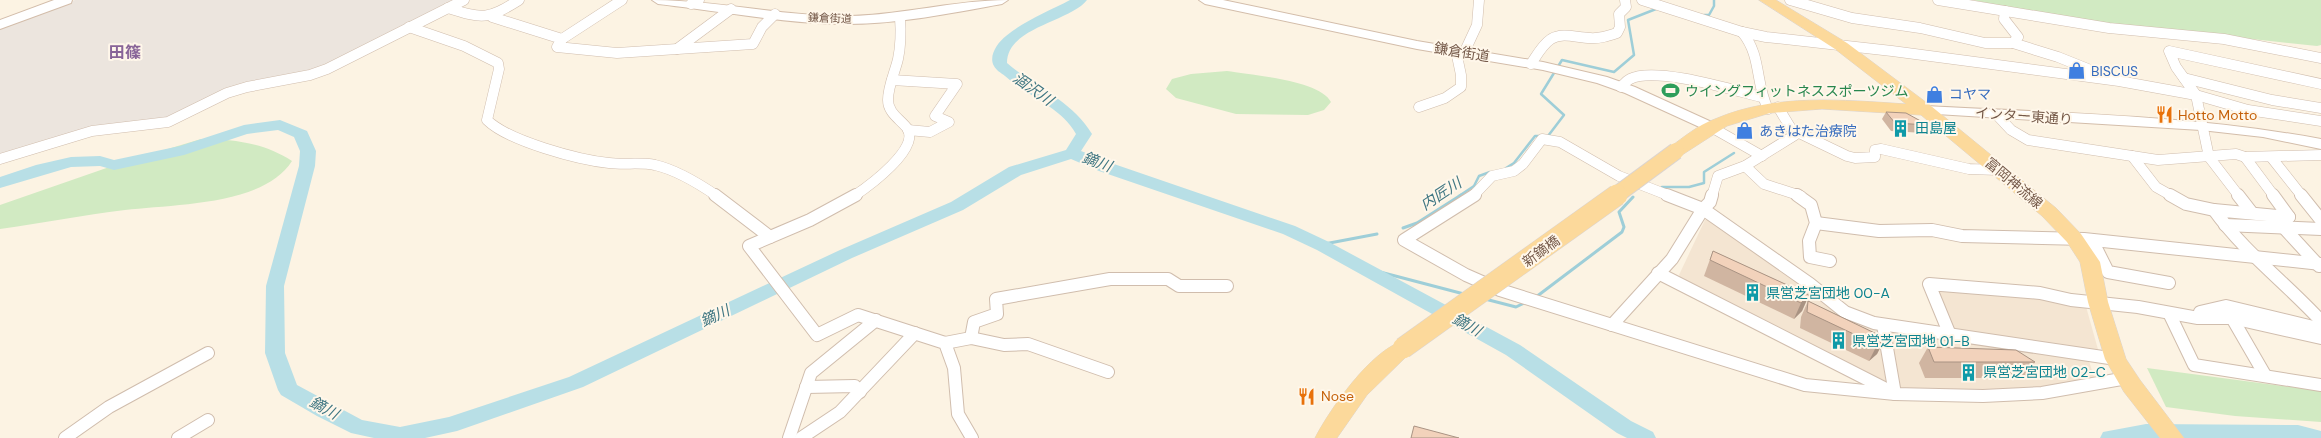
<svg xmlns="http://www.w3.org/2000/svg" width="2321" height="438" font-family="'DM Sans','Noto Sans JP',sans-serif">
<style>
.residential{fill:#f4e5d2}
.industrial{fill:#ece5de}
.green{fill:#d1eac2}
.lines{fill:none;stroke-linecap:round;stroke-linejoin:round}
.stream-far1{stroke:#9eced8;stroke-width:2.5}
.stream{stroke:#9eced8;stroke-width:3}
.river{fill:#b8dfe6;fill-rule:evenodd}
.street-far1-casing{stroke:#d0bdad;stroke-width:11}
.street-casing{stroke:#d0bdad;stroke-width:14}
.secondary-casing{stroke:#d3bdaa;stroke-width:2}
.primary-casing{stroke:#dbd4d0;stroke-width:1}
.street-far1{stroke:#fff;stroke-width:10}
.street{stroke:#fff;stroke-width:12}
.secondary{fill:#fff;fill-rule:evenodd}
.primary{fill:#fcd99b;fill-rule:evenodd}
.primary-bridge-far1-casing{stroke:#dbd4d0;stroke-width:18;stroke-linecap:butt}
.primary-bridge-casing{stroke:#dbd4d0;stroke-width:22;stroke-linecap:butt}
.primary-bridge-far1{stroke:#fcd99b;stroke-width:16}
.primary-bridge{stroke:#fcd99b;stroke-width:21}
.wall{fill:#d0b5a1}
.shaded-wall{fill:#a99383}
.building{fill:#f2d2bb;stroke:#a99383}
.labels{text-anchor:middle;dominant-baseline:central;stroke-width:4;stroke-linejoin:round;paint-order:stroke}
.far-street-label{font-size:11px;fill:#755949;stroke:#fff7ea}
.street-label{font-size:14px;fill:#755949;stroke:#fff7ea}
.shop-label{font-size:14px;fill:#366cbe;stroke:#fff7ea;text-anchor:start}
.leisure-label{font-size:14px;fill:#27864d;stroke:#fff7ea;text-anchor:start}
.food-label{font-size:14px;fill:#c56008;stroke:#fff7ea;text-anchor:start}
.culture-label{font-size:14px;fill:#0d838f;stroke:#fff7ea;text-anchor:start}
.water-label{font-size:15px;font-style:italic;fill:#3f7682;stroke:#fff7ea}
.quarter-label{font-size:16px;font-weight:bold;fill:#886498;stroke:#fff7ea}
</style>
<rect width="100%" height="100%" fill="#fcf3e3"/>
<g class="residential">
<polygon points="1705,220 1713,220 1881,332 1891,389 1681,279 1679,275"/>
<polygon points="1932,286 2085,303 2099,353 1951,330"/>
<polygon points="1889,330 2089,361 2094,377 2092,380 2084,384 2013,390 1900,390"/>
</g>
<polygon class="industrial" points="75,0 457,0 323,67 260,80 163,121 0,155 0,29"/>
<g class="green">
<polygon points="1973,0 2321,0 2321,45 2317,46 2252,39 2143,36"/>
<path d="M1227 71C1251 75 1320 80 1331 102L1324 110 1308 115 1236 114 1176 98 1166 89 1172 79 1191 74Z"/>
<path d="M201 139C234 139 264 143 292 161 264 206 172 204 125 210 83 215 42 223 0 229V205L118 164Z"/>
<polygon points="2147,368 2321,391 2321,422 2235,416 2166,407"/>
</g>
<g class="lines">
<g class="stream-far1">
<polyline points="1704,15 1709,15 1714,6 1714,0"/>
<polyline points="1548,136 1564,115 1541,94 1562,60 1614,72 1634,55 1628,20 1656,9"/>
<polyline points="1506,168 1514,163 1535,136 1542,136"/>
<polyline points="1662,187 1689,187 1704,183 1704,172 1734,153"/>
<polyline points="1459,196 1474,186 1479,176 1490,172"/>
</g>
<g class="stream">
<polyline points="1403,228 1417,223 1461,195"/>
<polyline points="1319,245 1377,234"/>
<polyline points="1361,267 1464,294"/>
<polyline points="1536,297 1622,232 1624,227 1619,212 1633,197"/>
<polyline points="1485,299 1516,307 1526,302"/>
</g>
<g class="river">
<path d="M1070 0H1087C1070 22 1007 27 1007 63 1035 87 1073 101 1092 134L1081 151 1111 163 1295 226 1329 242 1520 345 1631 421 1653 432 1656 438H1627L1617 433 1506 355 1317 250 1283 234 1099 171 1071 159 1021 175 963 210 852 258 583 387 457 431 425 438H374L351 433 317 416 281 395 278 390 265 353 266 286 299 166 300 151 294 137 278 130 247 134 184 155 114 170 100 166 71 167 0 188V177L36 165 71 157 100 156 114 160 180 146 244 125 280 120 307 131 316 151 315 166 284 286 285 353 297 385 362 420 400 427 449 417 569 377 840 250 951 202 1009 167 1066 150 1076 134C1060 106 1028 97 1005 76 1001 73 996 70 994 66 988 56 998 42 1006 36 1024 21 1049 11 1070 0Z"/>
<polygon points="2146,424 2298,425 2321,431 2321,438 2100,438 2103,432"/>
</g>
<defs>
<g id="street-far1">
<polyline points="1642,0 1742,32 1766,37 1892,51 2119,81 2196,95 2248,110 2321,121"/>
<polyline points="1790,0 1852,18 1920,28 1985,43 2013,43 2058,57 2103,75"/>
<polyline points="1938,0 2109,28 2224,39 2321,58"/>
<polyline points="691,4 699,0"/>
<path d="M448 8C483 19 487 20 519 0"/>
<polyline points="2005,11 2004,19 2018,37 2013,43"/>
<polyline points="492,17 562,39 557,47 617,53 753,44 762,27 775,14"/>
<path d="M409 27 464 46 498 63 499 69 487 120C508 141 579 160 609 163 624 165 640 162 655 165 677 170 698 183 717 196"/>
<path d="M1742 32C1762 56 1755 83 1768 109"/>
<polyline points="562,39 622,0"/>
<polyline points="677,49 731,9"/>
<polyline points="1464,53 1477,25 1479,0"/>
<path d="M1531 64C1537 55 1542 45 1551 39 1563 32 1577 38 1590 38 1599 39 1608 36 1617 33L1620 27 1619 14 1626 7 1625 0"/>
<polyline points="2184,78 2272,100 2321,108"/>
<polyline points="892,80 957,84 935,116 949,122 930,132 908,130"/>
<path d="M1621 87C1624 84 1626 81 1630 79 1655 66 1733 90 1761 97"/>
<polyline points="1419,107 1445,98 1461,87 1461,75 1456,51"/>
<polyline points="1997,115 2011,130 2028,140 2158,160 2236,154 2245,157 2321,155"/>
<polyline points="1711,127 1762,156"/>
<polyline points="1793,130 1847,156 1855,158 1875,157 1875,150 1881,149 1969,169 1998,170"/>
<polyline points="2132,156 2156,187 2172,196"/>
<polyline points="2245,157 2274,196"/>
<polyline points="2271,157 2302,196"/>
<polyline points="0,159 92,131 168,122 227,93 247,87 310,75 327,69 464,0"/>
<polyline points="1745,166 1764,184 1801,196"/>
<path d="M854 196C869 186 921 148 907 128 900 119 888 113 888 100 888 86 895 72 898 59 901 45 901 31 900 17"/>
<polyline points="1473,196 1492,176 1514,171 1523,164 1542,139 1560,142 1619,176 1670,196"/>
<polyline points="1712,196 1718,176 1745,166 1795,135 1778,107"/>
<polyline points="2239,196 2209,157 2196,95 2176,67 2169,51 2321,84"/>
</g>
<g id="street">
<polyline points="715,195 770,237"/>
<polyline points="856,195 810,220 749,246 817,335 858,315 945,343 954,368 958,414 972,438"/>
<polyline points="1475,195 1404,240 1466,275 1500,290 1805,385 1895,394 1983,396 2042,393 2127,378"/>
<polyline points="1667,195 1703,209 1810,284 1845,312 1874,323 2116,359"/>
<polyline points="1797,195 1811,205 1816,223 1809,241 1810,257 1830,261"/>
<polyline points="2170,195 2186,204 2214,210"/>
<polyline points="2238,195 2252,213"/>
<polyline points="2273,195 2289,217"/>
<polyline points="2301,195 2321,220"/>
<path d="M2289 217 2214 210C2244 252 2286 283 2321 321"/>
<polyline points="1816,223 1879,231 1932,230 1962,236 2084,239 2321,264"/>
<polyline points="2225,225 2321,229"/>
<polyline points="2285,229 2319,266"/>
<polyline points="2092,240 2108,272 2169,283"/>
<polyline points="1658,273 1888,390"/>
<polyline points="2200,312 2226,306 2321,329"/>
<polyline points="2169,313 2194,365 2321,385"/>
<polyline points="2232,318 2265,375"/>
<polyline points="1612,325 1672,259 1703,209 1710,202 1712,195"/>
<polyline points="1883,325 1895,394"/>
<polyline points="1950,335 1929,284 2040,293 2071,300 2138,307 2198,318 2232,318 2321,338"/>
<polyline points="971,338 974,322 997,314 996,299 1110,279 1168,279 1179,286 1227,286"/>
<polyline points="945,343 971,338 1004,345 1028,344 1108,372"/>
<polyline points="806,387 855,386 860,392"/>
<polyline points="65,438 109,407 208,353"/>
<polyline points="178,438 208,420"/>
<polyline points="789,438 811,373 876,320"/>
<polyline points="801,438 840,412 915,333"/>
</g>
<g id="secondary">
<polygon points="54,0 72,0 71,3 0,29 0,20"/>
<path d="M652 0C718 0 783 17 849 16 903 15 955 0 1008 0L1002 4C951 13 899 24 847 24 784 24 721 11 658 4Z"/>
<polygon points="1199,0 1223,0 1417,41 1543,62 1607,77 1635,87 1716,124 1718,127 1716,130 1706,130 1625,93 1597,83 1543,70 1417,49 1205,4"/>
<path d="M1925 106C2057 113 2191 115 2321 139V149L2263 137 2201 130 1920 113 1918 110Z"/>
</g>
<g id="primary">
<path d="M1759 0H1776L1847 43 1931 106 2056 208 2081 234 2100 262 2108 302 2126 359 2140 380 2184 438H2160L2124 392 2105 359 2088 302 2080 262 2067 242 2042 216 1921 115 1822 109 1770 113 1727 126 1682 155H1670L1667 151 1670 147C1684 137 1698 125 1715 119 1776 93 1842 100 1906 104L1835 49Z"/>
<path d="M1403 341 1410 343 1414 348 1410 353 1367 395 1337 438H1315C1330 409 1371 350 1403 341Z"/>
</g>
</defs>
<use href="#street-far1" class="street-far1-casing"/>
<use href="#street" class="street-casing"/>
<use href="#secondary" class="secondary-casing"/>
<use href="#primary" class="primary-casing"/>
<use href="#street-far1" class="street-far1"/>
<use href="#street" class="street"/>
<use href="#secondary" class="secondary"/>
<use href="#primary" class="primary"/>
<defs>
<polyline id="primary-bridge-far1" points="1615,196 1676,151"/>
<polyline id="primary-bridge" points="1403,348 1617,195"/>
</defs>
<use href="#primary-bridge-far1" class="primary-bridge-far1-casing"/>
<use href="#primary-bridge" class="primary-bridge-casing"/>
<use href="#primary-bridge-far1" class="primary-bridge-far1"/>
<use href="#primary-bridge" class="primary-bridge"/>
</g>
<g class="wall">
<polygon points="1886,112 1928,125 1924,133 1891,131 1882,119"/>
<polygon points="1713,251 1809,295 1802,311 1794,319 1704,276"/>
<polygon points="1808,301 1885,338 1877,354 1869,361 1800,328 1801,317"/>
<polygon points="1928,347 2035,362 2025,378 1925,378 1919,363"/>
</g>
<g class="shaded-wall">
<polygon points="1809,295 1802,311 1794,319 1801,303"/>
<polygon points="1885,338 1877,354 1869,361 1877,345"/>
</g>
<g class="building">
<polygon points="1886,112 1906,113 1928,125 1895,123"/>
<polygon points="1713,251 1809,295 1801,303 1710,260"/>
<polygon points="1808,301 1885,338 1877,345 1807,312"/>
<polygon points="1928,347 2016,350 2035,362 1934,362"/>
<polygon points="1414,426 1459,438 1411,438"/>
</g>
<defs>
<symbol id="shop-bare" viewBox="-9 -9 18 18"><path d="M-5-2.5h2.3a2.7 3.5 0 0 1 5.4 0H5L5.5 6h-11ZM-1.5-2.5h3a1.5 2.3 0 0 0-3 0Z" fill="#3f7fe0" stroke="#fff7ea" stroke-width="2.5" paint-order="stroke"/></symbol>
<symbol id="stadium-bare" viewBox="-9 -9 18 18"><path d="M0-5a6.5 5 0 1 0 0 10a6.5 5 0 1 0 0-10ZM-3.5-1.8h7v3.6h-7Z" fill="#2e9e5b" stroke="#fff7ea" stroke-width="2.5" paint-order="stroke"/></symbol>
<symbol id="restaurant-bare" viewBox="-9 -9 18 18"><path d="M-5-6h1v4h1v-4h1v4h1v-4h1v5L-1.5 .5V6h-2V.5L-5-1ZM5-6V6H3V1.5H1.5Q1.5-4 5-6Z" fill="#e8710a" stroke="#fff7ea" stroke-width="2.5" paint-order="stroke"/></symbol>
<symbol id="building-bare" viewBox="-9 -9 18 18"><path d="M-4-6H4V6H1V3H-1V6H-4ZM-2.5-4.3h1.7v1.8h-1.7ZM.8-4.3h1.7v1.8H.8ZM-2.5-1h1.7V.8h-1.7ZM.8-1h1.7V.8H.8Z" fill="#0f9aa8" stroke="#fff7ea" stroke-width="2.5" paint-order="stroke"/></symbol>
</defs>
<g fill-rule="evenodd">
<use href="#shop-bare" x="2064" y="58" width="25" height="25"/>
<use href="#stadium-bare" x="1658" y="78" width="25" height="25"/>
<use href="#shop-bare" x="1922" y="82" width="25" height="25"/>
<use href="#restaurant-bare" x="2152" y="102" width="25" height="25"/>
<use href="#building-bare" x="1888" y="116" width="25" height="25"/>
<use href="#shop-bare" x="1732" y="118" width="25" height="25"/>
<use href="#building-bare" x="1740" y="280" width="25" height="25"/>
<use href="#building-bare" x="1826" y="328" width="25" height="25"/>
<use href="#building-bare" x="1956" y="360" width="25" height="25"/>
<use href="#restaurant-bare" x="1294" y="384" width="25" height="25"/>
</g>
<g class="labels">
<g class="far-street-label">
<text transform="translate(830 18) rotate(2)">鎌倉街道</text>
</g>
<g class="street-label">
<text transform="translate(1462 52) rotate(9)">鎌倉街道</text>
<text transform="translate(2024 116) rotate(4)">インター東通り</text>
<text transform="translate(2014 183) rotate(40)">富岡神流線</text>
<text transform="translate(1541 251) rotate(-36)">新鏑橋</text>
</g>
<g class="shop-label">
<text x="2091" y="71">BISCUS</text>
<text x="1949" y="94">コヤマ</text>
<text x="1759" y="131">あきはた治療院</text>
</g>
<g class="leisure-label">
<text x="1685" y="91">ウイングフィットネススポーツジム</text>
</g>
<g class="food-label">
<text x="2178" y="115">Hotto Motto</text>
<text x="1321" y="396">Nose</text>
</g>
<g class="culture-label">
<text x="1915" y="128">田島屋</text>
<text x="1766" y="293">県営芝宮団地 00-A</text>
<text x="1852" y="341">県営芝宮団地 01-B</text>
<text x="1983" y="372">県営芝宮団地 02-C</text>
</g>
<g class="water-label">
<text transform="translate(1033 89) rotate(35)">涸沢川</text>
<text transform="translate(1097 162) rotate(20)">鏑川</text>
<text transform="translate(1441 194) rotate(-33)">内匠川</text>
<text transform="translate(715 316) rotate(-25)">鏑川</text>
<text transform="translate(1467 325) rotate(29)">鏑川</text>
<text transform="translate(324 408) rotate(28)">鏑川</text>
</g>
<g class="quarter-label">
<text x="125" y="52">田篠</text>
</g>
</g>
</svg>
